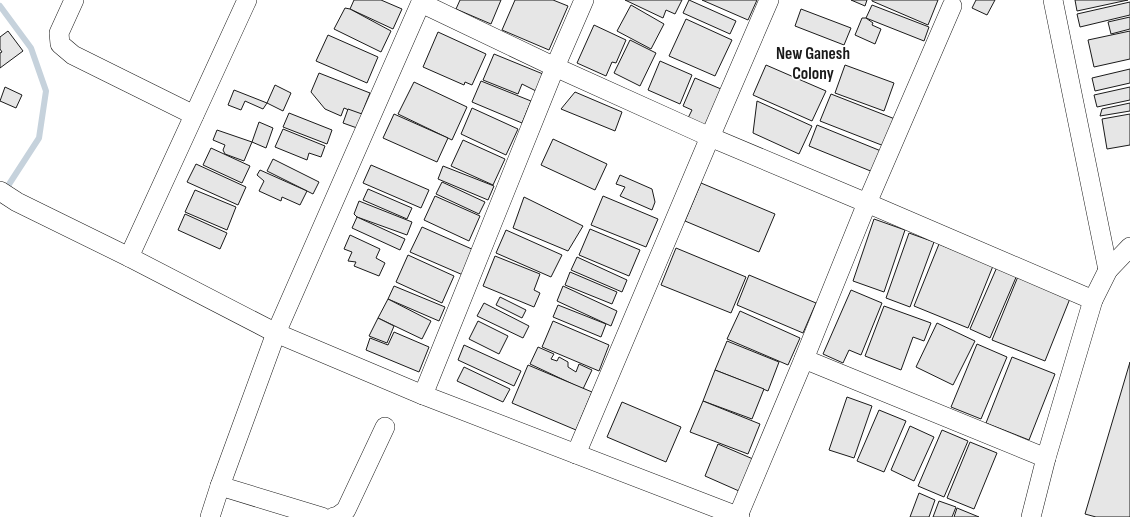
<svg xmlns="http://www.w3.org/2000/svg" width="1130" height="517" font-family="'Sofia Sans Condensed',sans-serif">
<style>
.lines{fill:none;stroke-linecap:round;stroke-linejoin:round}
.stream{stroke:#c6d2dc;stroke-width:6}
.building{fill:#e6e6e6;stroke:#1a1a1a}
.street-casing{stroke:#1a1a1a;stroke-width:20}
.street{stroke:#fff;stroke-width:19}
.labels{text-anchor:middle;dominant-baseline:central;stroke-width:3;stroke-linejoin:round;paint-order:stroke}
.district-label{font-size:17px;font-weight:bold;fill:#1a1a1a;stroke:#fff}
</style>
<rect width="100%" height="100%" fill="#fff"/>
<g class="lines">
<polyline class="stream" points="0,6 31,48 46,91 39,138 4,192"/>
</g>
<g class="building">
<polygon points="354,0 381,0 402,9 393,29 350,9"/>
<polygon points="460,0 501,0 491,24 456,9"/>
<polygon points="515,0 553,0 568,6 549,50 502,30"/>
<polygon points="625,0 682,0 675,14 666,10 663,18"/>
<polygon points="689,0 736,21 730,34 683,13"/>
<polygon points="702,0 757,0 748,20"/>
<polygon points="851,0 867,0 865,6"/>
<polygon points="872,0 938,0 928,25 872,1"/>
<polygon points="976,0 995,0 987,15 972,8"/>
<polygon points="1075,0 1128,0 1077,11"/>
<polygon points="1130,2 1130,15 1080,27 1077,14"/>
<polygon points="631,5 664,24 651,49 617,31"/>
<polygon points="872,5 929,27 924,41 866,18"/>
<polygon points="345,8 350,9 391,31 381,52 334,29"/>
<polygon points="801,9 851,28 844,45 795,26"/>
<polygon points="1130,17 1130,29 1111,34 1108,22"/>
<polygon points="862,18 866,18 873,23 872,25 881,29 875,44 855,35"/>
<polygon points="686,19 732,40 715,76 669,56"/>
<polygon points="594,25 626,40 616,63 612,62 606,76 577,63"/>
<polygon points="8,31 23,51 0,68 0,53 2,52 0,49 0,37"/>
<polygon points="1130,31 1130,59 1094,67 1088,40"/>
<polygon points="438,32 486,54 472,85 465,82 464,85 423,67"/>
<polygon points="328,35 378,57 367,83 316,61"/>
<polygon points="630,40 656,53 640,86 614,73"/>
<polygon points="494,54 543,74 536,91 522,84 518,94 483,80"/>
<polygon points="660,61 692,75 680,104 648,90"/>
<polygon points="766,65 826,91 812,121 753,95"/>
<polygon points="845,65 894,83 884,111 835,93"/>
<polygon points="1130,69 1130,83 1095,91 1092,78"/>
<polygon points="319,73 370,93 361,115 344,108 341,116 325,109 311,92"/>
<polygon points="695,78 721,89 704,128 687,120 692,110 683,106"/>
<polygon points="481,81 531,101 522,123 472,102"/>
<polygon points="414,82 467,107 452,140 398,114"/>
<polygon points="275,85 291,93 283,111 267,103"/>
<polygon points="5,87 22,95 16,108 0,101"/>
<polygon points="1130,87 1130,100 1097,107 1094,95"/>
<polygon points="234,90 267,103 263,109 245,101 241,110 228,105"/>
<polygon points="575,92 622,112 615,131 561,109"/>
<polygon points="831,94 895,119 884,146 820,121"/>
<polygon points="757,101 812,126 799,154 753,133"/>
<polygon points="1130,103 1130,111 1100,116 1102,109"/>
<polygon points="472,108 518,129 506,155 461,134"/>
<polygon points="348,109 362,114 357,128 343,123"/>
<polygon points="289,113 332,130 327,144 283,127"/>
<polygon points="394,114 448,138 437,162 383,138"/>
<polygon points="1130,114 1130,145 1107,149 1102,119"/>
<polygon points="259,122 273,128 266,148 252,142"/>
<polygon points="817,125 881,151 873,172 809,146"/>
<polygon points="283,129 325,146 321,157 309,153 307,160 275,147"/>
<polygon points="217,130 252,142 244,161 225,154 223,150 225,145 213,140"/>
<polygon points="553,139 607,164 595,190 541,165"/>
<polygon points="463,140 505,159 493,185 451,166"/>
<polygon points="211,148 250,166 242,183 203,165"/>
<polygon points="273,159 319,182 313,194 267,171"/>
<polygon points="196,164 246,187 238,205 187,182"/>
<polygon points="371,165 429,190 421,208 363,183"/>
<polygon points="443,166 494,186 488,200 438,179"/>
<polygon points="260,170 307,191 300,205 282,197 281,201 259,191 264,181 257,175"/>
<polygon points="620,175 652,189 655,202 652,210 620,196 625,187 616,184"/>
<polygon points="442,182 485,202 479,214 436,194"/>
<polygon points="701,183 775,214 759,252 685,221"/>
<polygon points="368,189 412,208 407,219 363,200"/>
<polygon points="195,190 236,207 227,230 185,212"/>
<polygon points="435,196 480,216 469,241 424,220"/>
<polygon points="603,196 658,219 646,247 591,225"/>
<polygon points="524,197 583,226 568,251 513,228"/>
<polygon points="359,201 412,222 407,235 357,217 354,214"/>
<polygon points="185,214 227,233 220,249 178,230"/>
<polygon points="357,217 405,239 400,250 352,228"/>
<polygon points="874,219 905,230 884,292 853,281"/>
<polygon points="422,227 474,250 463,275 410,252"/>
<polygon points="590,229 640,250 629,276 579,255"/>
<polygon points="506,230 562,255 551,277 496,253"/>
<polygon points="909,233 934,242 910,307 886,298"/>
<polygon points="350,235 380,249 376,258 385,263 379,276 354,266 356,262 348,261 352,252 344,249"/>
<polygon points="939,244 993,266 968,328 914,306"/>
<polygon points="676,248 746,277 731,313 661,285"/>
<polygon points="408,255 454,276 442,303 396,282"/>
<polygon points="495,256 540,274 534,290 540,293 534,307 483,286"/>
<polygon points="577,257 627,280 622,292 571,270"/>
<polygon points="997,267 1017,275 990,338 970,329"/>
<polygon points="570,272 617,292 612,304 565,285"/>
<polygon points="1019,274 1071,296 1045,361 992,340"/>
<polygon points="749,275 816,303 803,333 737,305"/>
<polygon points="394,286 445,307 439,321 388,299"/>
<polygon points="563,286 617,311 611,326 557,301"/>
<polygon points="851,290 882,303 861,355 849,350 843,363 823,354"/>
<polygon points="500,297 526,310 522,318 496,305"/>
<polygon points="388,299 431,321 422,339 378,318"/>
<polygon points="484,303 529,326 523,338 477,316"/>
<polygon points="558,305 606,324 601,337 553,317"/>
<polygon points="884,306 931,323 924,341 913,337 901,370 865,356"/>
<polygon points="740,311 800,338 788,365 727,339"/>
<polygon points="378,318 394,326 387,343 369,336"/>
<polygon points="478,321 508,336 499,354 469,339"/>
<polygon points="553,321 609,345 599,371 542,347"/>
<polygon points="937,323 975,341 953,385 916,367"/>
<polygon points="394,332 429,347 419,372 366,350 370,338 388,345"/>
<polygon points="727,341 779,362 768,391 715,370"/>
<polygon points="977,344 1007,357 981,419 951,407"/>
<polygon points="464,345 521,371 514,386 458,360"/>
<polygon points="538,347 554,354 551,359 557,361 559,357 568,362 568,367 576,372 579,364 592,370 583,389 530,364"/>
<polygon points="1012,357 1055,374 1029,440 986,423"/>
<polygon points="1130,362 1130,517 1096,517 1085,514"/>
<polygon points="528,365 592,392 576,430 512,403"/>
<polygon points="464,367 510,389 503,402 457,381"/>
<polygon points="715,370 764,389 752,419 703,401"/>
<polygon points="847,397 872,406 854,458 829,450"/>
<polygon points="703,401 760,424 748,454 690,432"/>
<polygon points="622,402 681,427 666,462 607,437"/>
<polygon points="879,410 906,421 884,472 857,461"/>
<polygon points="910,426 934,437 914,481 891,470"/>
<polygon points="942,430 968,441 944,497 918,486"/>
<polygon points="970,442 997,453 974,509 947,498"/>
<polygon points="718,444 753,459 739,491 705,476"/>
<polygon points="919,493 935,500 929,517 910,517"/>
<polygon points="939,501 956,507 952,517 933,517"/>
<polygon points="957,508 979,517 954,517"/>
</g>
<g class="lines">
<defs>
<g id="street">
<polyline points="74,0 59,33 60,44 73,55 194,115"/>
<polyline points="1053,0 1108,270"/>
<polyline points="421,3 555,67 710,137 867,203 1093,300"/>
<polyline points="0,191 17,202 129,257 276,333 423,395 740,517"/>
<polyline points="129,257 247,0"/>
<polyline points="804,359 1046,458"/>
<polyline points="423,395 555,67 584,0"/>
<polyline points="576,454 710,137 769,0"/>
<polyline points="220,486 322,517"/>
<polyline points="738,516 804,359 867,203 952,6"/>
<polyline points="210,517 220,486 276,333 422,0"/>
<polyline points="334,517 338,516 346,510 385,427"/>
<polyline points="1031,517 1046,458 1093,300 1108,270 1130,247"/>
</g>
</defs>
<use href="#street" class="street-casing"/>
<use href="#street" class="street"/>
</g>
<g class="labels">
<g class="district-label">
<text x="813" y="54">New Ganesh<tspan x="813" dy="20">Colony</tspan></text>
</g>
</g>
</svg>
